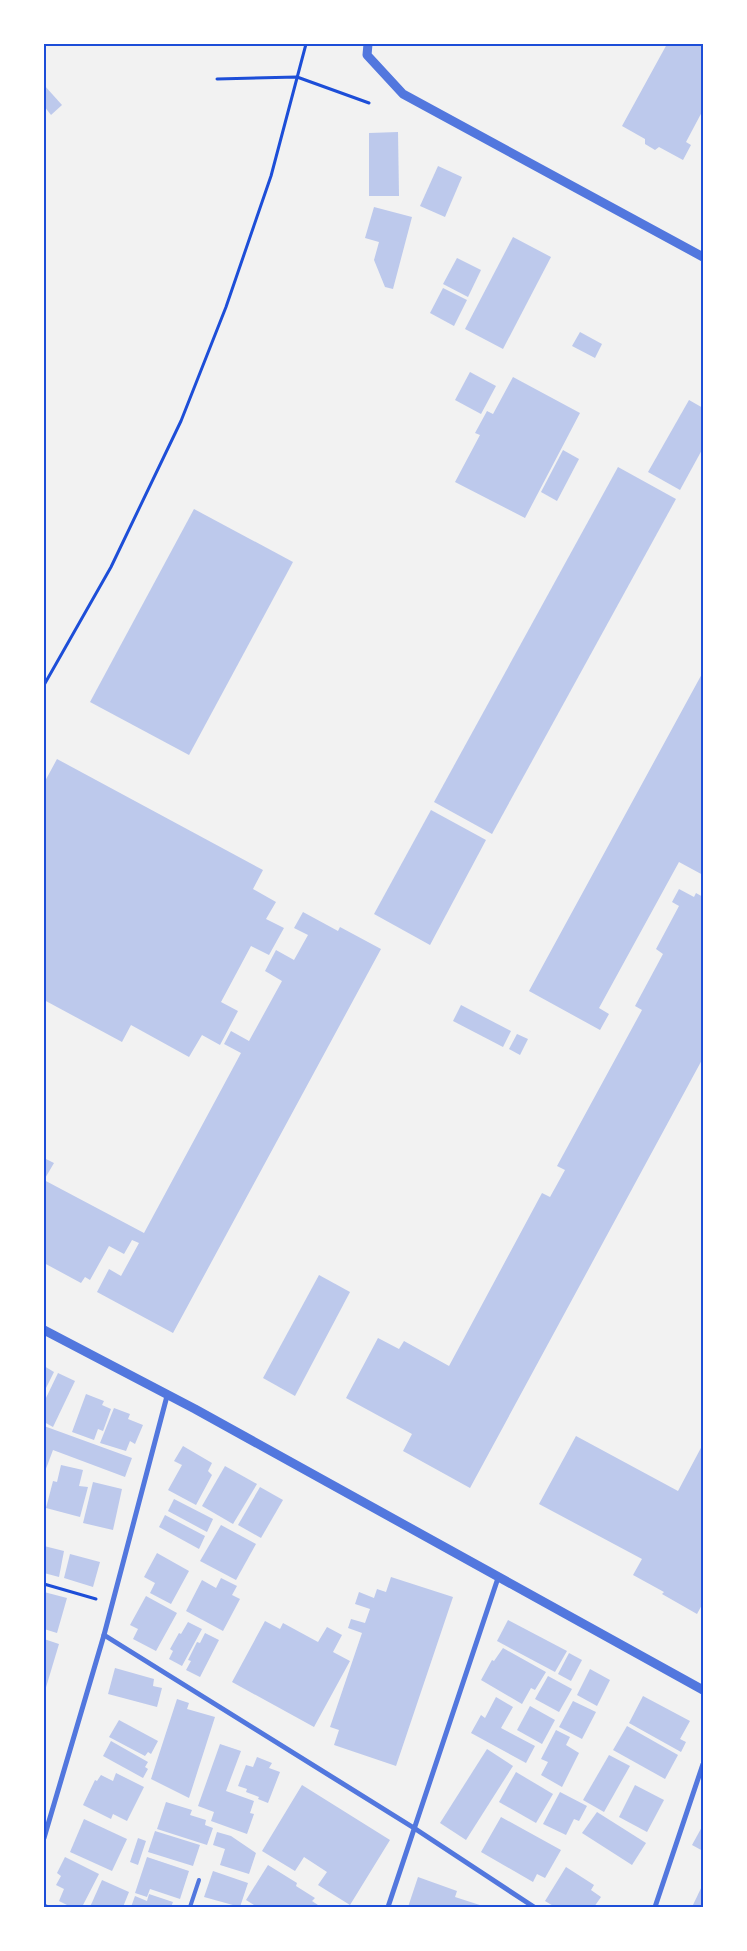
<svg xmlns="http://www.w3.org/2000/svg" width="747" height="1951" font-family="'IBM Plex Serif',serif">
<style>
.building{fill:#bdc9ec}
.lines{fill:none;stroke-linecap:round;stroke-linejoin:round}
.path{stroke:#1d4ed8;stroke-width:3}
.service{stroke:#5277de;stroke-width:4}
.minor{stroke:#5277de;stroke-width:5}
.tertiary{stroke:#5277de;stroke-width:9}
.neatline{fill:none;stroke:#1d4ed8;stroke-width:2}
</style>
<rect width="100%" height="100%" fill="#f2f2f2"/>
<g class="building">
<polygon points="667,44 703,44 703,110 686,142 691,145 683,160 659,147 655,150 645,144 645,139 622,126"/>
<polygon points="44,85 62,105 51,115 44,106"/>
<polygon points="398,132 399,196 369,196 369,133"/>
<polygon points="438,166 462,177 445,217 420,206"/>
<polygon points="374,207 412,217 393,289 385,287 374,260 379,242 365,238"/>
<polygon points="513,237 551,257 503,349 465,329"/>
<polygon points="457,258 481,270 468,297 443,284"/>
<polygon points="443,288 467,300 454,326 430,313"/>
<polygon points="580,332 602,344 595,358 572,346"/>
<polygon points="470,372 496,386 481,414 455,400"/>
<polygon points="513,377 580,413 525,518 455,482 480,435 475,433 487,411 493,414"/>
<polygon points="689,400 703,408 703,448 680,490 648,472"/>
<polygon points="563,450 579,459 557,501 541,492"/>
<polygon points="618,467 676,499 492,834 434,802"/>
<polygon points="194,509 293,562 189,755 90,702"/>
<polygon points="703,672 703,875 679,862 599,1008 609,1014 600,1030 529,991"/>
<polygon points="57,759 263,870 253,889 276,902 266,919 284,928 269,955 251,946 221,1002 238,1011 220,1045 202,1035 189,1057 131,1025 122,1042 44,1000 44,783"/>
<polygon points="431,810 486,840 430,945 374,914"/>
<polygon points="679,889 694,897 696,893 703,897 703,1058 470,1488 403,1451 412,1434 346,1398 378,1338 399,1349 404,1341 449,1366 542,1193 550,1197 565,1170 557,1166 642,1010 635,1006 663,954 656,949 679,906 672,902"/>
<polygon points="303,912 338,931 340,927 381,949 173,1333 97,1292 109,1269 121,1276 139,1243 132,1240 124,1254 109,1246 90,1280 85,1277 81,1283 44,1263 44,1158 54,1163 44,1180 144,1233 241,1053 224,1044 231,1031 249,1041 282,981 265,971 276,950 294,960 308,935 294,928"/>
<polygon points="461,1005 511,1031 503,1047 453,1021"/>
<polygon points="517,1034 528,1039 520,1055 509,1049"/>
<polygon points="319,1275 350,1292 295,1396 263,1378"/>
<polygon points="44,1366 54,1372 44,1392"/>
<polygon points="58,1373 75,1381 53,1427 44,1422 44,1402"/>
<polygon points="86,1394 104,1401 102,1405 111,1409 103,1431 98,1429 94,1440 72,1432"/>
<polygon points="114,1408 130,1414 128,1419 143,1425 135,1444 130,1441 126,1451 100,1443"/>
<polygon points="44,1426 132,1458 125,1477 53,1450 44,1474"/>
<polygon points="576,1436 678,1491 703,1444 703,1603 697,1614 662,1594 664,1592 633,1575 642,1559 539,1504"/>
<polygon points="183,1446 212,1463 208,1471 212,1475 196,1505 168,1490 182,1465 174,1461"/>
<polygon points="61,1465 83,1470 79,1486 88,1487 80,1517 46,1508 53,1481 57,1482"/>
<polygon points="225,1466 257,1484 233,1524 202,1506"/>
<polygon points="93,1482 122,1489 113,1530 83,1523"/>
<polygon points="260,1487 283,1500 261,1538 238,1525"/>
<polygon points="174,1499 213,1519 207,1532 168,1511"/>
<polygon points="165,1515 205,1536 199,1549 159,1527"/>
<polygon points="221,1525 256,1544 236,1580 200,1561"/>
<polygon points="44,1546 64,1551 59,1577 44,1573"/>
<polygon points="157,1553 189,1571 171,1604 150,1593 155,1583 144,1577"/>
<polygon points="70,1554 100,1562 93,1587 64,1578"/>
<polygon points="391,1577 453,1597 396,1766 334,1745 339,1730 330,1727 362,1633 348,1628 351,1619 365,1623 370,1609 355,1604 359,1592 374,1598 377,1589 386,1592"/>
<polygon points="221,1578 237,1586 232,1595 240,1599 223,1631 186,1611 202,1580 216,1588"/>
<polygon points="44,1592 67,1598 57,1633 44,1629"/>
<polygon points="146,1596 177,1613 156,1651 133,1639 138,1629 130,1625"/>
<polygon points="508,1620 567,1651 555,1672 497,1641"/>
<polygon points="265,1621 280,1629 283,1623 318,1642 327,1627 342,1635 333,1652 350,1661 314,1727 232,1682"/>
<polygon points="188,1622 202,1629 182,1666 169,1659 173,1651 170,1649 179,1633 181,1634"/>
<polygon points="205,1633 219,1640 200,1677 186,1670 191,1661 188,1660 197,1642 200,1643"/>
<polygon points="44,1639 59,1644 44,1694"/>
<polygon points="503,1648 546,1672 535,1690 531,1688 522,1704 481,1680 492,1660 494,1661"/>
<polygon points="569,1653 582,1660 571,1681 558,1674"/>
<polygon points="115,1668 154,1679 153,1686 162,1688 157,1707 108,1694"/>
<polygon points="590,1669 610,1680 597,1706 577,1695"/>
<polygon points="548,1676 572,1689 559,1712 535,1699"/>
<polygon points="643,1696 690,1721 680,1739 686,1742 681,1752 629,1723"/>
<polygon points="496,1697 513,1707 501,1728 535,1746 526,1763 471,1733 481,1715 485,1718"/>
<polygon points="177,1699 189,1703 187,1709 215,1717 189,1798 151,1779"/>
<polygon points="573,1701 596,1712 582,1739 559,1727"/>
<polygon points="530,1706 555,1720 542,1744 517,1730"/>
<polygon points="119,1720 158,1741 151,1754 148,1752 145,1756 109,1737"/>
<polygon points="627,1726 678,1755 665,1779 613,1750"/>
<polygon points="556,1730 570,1737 566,1745 579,1753 562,1787 541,1775 548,1762 541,1759"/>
<polygon points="111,1741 148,1762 145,1767 148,1769 143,1778 103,1756"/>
<polygon points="220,1744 241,1751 226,1791 254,1801 250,1813 254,1814 247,1834 211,1821 214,1812 198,1806"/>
<polygon points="487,1749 513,1766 466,1840 440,1823"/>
<polygon points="609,1755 630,1766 604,1812 583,1800"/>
<polygon points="257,1757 272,1763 269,1768 280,1772 268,1803 258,1799 259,1797 246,1792 247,1789 238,1786 246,1765 253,1767"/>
<polygon points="516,1772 553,1794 536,1823 499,1802"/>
<polygon points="116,1773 144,1787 127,1821 113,1814 111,1819 83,1805 95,1780 97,1781 101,1775 113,1781"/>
<polygon points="302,1785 390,1840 350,1905 318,1885 327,1872 304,1857 295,1871 262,1851"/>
<polygon points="635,1785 664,1800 647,1832 619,1817"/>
<polygon points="560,1792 587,1806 579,1821 574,1819 566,1835 543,1824"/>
<polygon points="166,1802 192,1810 190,1815 206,1820 205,1825 213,1828 207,1845 157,1829"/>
<polygon points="597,1812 646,1843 632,1865 582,1833"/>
<polygon points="501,1817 561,1850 545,1878 537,1874 533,1882 481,1852"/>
<polygon points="84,1819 127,1839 112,1871 70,1852"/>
<polygon points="703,1825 703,1851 692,1845"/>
<polygon points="155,1831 200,1845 193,1866 148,1852"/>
<polygon points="217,1832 231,1836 256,1853 249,1874 220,1865 225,1849 213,1845"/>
<polygon points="138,1838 146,1841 138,1865 130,1862"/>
<polygon points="65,1857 99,1874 82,1907 71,1907 59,1901 64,1889 56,1885 61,1876 57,1873"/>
<polygon points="147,1857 189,1871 180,1899 150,1889 147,1897 135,1893"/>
<polygon points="268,1865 297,1883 296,1886 315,1898 312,1901 321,1907 257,1907 246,1900"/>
<polygon points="566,1867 594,1885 591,1890 601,1897 594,1907 555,1907 545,1901"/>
<polygon points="213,1871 248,1883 240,1907 204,1897"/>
<polygon points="418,1877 457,1891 455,1897 486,1907 408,1907"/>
<polygon points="102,1880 129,1892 123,1907 90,1907"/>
<polygon points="703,1884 703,1907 692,1907"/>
<polygon points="149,1894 173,1902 171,1907 131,1907 135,1896 147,1901"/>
</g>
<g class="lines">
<g class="path">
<polyline points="217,79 297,77 369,103"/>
<polyline points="44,685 111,567 181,421 226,307 271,176 306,44"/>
<polyline points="44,1584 96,1599"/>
</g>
<polyline class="service" points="190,1907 199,1880"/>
<g class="minor">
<polyline points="104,1635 414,1828 534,1907"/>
<polyline points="44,1838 104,1635 167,1396"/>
<polyline points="44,1906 46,1907"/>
<polyline points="388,1907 498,1578"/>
<polyline points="655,1907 703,1764"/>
</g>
<g class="tertiary">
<polyline points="368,44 367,55 403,94 703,257"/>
<polyline points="44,1330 195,1409 703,1690"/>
</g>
</g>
<rect width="747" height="1951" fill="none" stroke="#ffffff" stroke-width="90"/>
<rect x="45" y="45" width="657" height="1861" class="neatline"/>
</svg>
